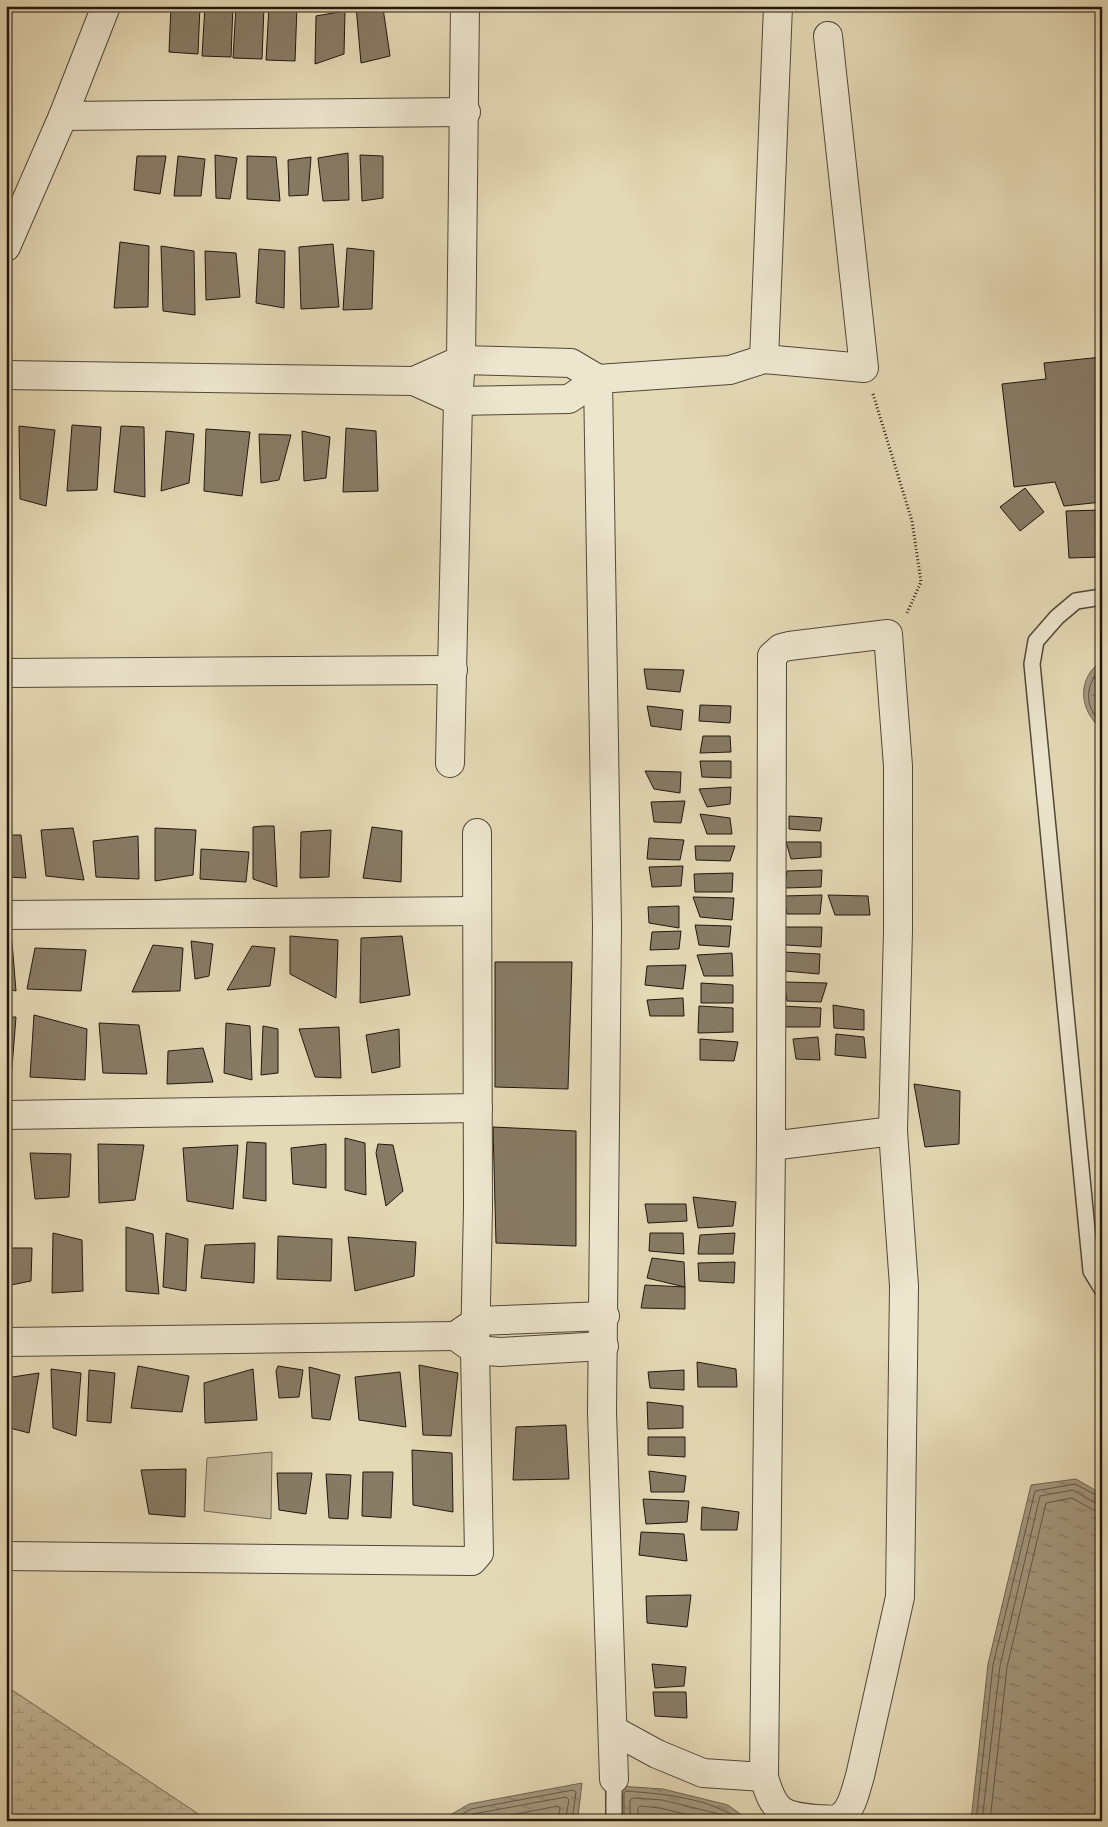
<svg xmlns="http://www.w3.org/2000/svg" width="1108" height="1827" font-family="'IM FELL English',serif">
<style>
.wetland{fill:url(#wetland-marsh);stroke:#726754}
.green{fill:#c3b899;stroke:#726754}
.water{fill:url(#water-ripples);stroke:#6f6351}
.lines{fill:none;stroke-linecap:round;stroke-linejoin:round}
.shore{stroke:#625646;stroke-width:1}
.building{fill:#877b65;stroke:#22160f}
.lane-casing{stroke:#524738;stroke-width:18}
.street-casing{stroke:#524738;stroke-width:30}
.path{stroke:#22160f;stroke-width:3;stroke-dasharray:1 2.5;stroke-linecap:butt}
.lane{stroke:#ede6cf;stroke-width:15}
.street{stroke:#ede6cf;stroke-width:28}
</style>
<defs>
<pattern id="wetland-marsh" width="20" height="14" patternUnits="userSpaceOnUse" patternTransform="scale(1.25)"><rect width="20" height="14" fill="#c3b899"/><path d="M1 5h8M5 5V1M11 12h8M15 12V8" fill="none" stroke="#a79d83"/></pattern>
<pattern id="water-ripples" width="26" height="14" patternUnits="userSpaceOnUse" patternTransform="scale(1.25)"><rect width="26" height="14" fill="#a2977d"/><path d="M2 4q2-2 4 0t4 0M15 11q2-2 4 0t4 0" fill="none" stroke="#847a65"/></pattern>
</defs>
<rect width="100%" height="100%" fill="#e4d9b5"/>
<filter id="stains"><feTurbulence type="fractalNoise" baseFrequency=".004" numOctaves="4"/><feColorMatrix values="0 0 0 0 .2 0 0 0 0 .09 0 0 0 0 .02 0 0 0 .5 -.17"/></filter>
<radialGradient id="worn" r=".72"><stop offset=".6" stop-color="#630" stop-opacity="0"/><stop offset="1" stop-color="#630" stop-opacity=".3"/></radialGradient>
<polygon class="wetland" points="6,1686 209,1821 6,1821"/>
<polygon class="green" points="272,1452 271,1519 204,1511 207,1458"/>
<g class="water">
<path d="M1102 661V729C1079 711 1076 678 1102 661Z"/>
<polygon points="1102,765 1102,826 1096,766"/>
<polygon points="1076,1479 1102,1494 1102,1821 971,1821 988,1664 1031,1485"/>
<polygon points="582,1783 578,1817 576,1821 440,1821 469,1804"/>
<polygon points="619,1786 663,1789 728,1805 750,1821 619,1821"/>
</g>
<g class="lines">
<g class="shore">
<path d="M1102 667C1086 683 1082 707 1102 722"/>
<polyline points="450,1821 471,1809 573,1790 576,1792 572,1821"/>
<polyline points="462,1821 473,1814 566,1797 569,1800 565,1821"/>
<polyline points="480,1821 558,1806 560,1809 558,1821"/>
<path d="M624 1821V1793L626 1791C665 1794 710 1798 742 1821"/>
<polyline points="630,1821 630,1800 633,1798 662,1800 723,1815 731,1821"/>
<polyline points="638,1821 638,1808 640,1806 660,1808 714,1821"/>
<polyline points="976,1821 993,1665 1035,1491 1075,1484 1102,1498"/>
<polyline points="982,1821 1000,1666 1040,1496 1073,1490 1095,1503 1102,1504"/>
<polyline points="990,1821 1007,1667 1046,1503 1072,1498 1093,1510 1102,1512"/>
</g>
</g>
<g class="building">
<polygon points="171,6 200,6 198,54 169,52"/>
<polygon points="205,6 233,6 231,57 202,56"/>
<polygon points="236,6 264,6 262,59 233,58"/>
<polygon points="269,6 297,6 295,61 266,60"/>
<polygon points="356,6 383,8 390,56 361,63"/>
<polygon points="345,11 344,54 315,64 316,16"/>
<polygon points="348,153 349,200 323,201 318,158"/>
<polygon points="215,155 237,158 230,199 216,198"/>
<polygon points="360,155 383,156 383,198 362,201"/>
<polygon points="137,156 166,156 160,194 134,190"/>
<polygon points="178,156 205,159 201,196 174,196"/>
<polygon points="247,156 276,157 280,201 247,199"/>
<polygon points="311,157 308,195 289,196 288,160"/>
<polygon points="120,242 149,246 148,307 114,308"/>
<polygon points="333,244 339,307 301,309 299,247"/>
<polygon points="161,246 194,251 195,315 163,311"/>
<polygon points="347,248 374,251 372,309 343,310"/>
<polygon points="259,249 285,251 284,308 256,303"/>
<polygon points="205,251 236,253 240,297 206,300"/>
<polygon points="1102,357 1102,502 1064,506 1055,482 1014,487 1002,384 1046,379 1044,363"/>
<polygon points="72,425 101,427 97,490 67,491"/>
<polygon points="19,426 55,430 46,506 20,499"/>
<polygon points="121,426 144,427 145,497 114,492"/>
<polygon points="346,428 376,431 378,491 343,492"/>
<polygon points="206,429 250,432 242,496 204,491"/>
<polygon points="166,431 194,434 189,483 161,491"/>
<polygon points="302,431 330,437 326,478 304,481"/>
<polygon points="259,434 291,435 279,480 261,483"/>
<polygon points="1025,488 1044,512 1020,531 1000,507"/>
<polygon points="1102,510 1102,557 1069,558 1066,511"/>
<polygon points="644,669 684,670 680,692 647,689"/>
<polygon points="700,705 731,706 730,723 699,721"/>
<polygon points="647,706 683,710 681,730 651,726"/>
<polygon points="703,736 730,736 731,752 700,753"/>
<polygon points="700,761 731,761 731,778 702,777"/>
<polygon points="645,771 681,772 680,793 654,789"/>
<polygon points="731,787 730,804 707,807 699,789"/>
<polygon points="685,801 681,823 654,822 651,802"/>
<polygon points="700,814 730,818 732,834 707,834"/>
<polygon points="789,816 822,818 820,831 789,829"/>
<polygon points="264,826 274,826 277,887 253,879 253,827"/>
<polygon points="372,827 402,831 401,882 363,878"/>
<polygon points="73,828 84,880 46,876 41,830"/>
<polygon points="155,828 196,830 193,875 155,881"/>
<polygon points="331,830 329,877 300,878 301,832"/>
<polygon points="6,835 21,835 26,878 6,877"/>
<polygon points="138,836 139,879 96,877 93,841"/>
<polygon points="649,838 684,840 680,860 647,859"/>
<polygon points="786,842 821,842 821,857 791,859"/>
<polygon points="695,846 735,846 730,861 696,860"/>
<polygon points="201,849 249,852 246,882 200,879"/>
<polygon points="683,866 681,886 652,887 649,867"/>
<polygon points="822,870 821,887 784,888 787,871"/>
<polygon points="733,873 732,892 695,892 694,874"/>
<polygon points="822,895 820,914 787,914 783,896"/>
<polygon points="828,895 868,896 870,915 835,915"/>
<polygon points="693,897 734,898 732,920 700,917"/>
<polygon points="679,906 679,928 649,923 648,907"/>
<polygon points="695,925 731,926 729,947 699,945"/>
<polygon points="783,927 822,927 821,947 786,945"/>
<polygon points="681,931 679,949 650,950 652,932"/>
<polygon points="290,936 338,940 336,998 290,974"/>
<polygon points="402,936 410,995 360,1003 361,938"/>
<polygon points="191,941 213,944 209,976 195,979"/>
<polygon points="12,942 16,991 6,988 6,943"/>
<polygon points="153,945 183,948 180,991 132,992"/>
<polygon points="252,946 275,948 270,986 227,990"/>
<polygon points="35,948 86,950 81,991 27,989"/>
<polygon points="783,952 820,954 819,974 785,971"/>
<polygon points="732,953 733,976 704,976 697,955"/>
<polygon points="495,962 572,962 568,1089 495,1087"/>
<polygon points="686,965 683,989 645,985 647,966"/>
<polygon points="784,982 827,983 821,1002 787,1001"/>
<polygon points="701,983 733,985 733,1003 701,1003"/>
<polygon points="683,998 684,1016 650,1016 647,1000"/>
<polygon points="833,1005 864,1010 864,1030 834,1028"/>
<polygon points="699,1006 733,1008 733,1032 698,1033"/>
<polygon points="782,1006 821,1008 820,1027 785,1027"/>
<polygon points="34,1015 87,1029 85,1080 30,1077"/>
<polygon points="6,1017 16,1017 11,1080 6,1080"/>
<polygon points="99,1023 139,1025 147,1074 103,1073"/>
<polygon points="226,1023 250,1026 252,1080 224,1073"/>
<polygon points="263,1026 278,1029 278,1073 261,1075"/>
<polygon points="339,1027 341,1078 315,1077 299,1029"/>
<polygon points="399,1029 400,1067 372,1073 366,1035"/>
<polygon points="836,1034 864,1037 866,1058 835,1055"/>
<polygon points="818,1037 820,1060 796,1059 793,1039"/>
<polygon points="700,1039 738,1042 734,1061 700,1060"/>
<polygon points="203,1048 213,1082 167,1084 168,1051"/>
<polygon points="914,1084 960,1091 959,1144 925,1147"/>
<polygon points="493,1127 576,1131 576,1246 496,1243"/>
<polygon points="345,1138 365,1143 366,1195 345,1190"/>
<polygon points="247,1142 266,1143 266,1201 243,1198"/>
<polygon points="98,1144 144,1145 135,1200 99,1203"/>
<polygon points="326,1144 326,1188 293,1184 291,1148"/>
<polygon points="378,1144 393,1145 403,1191 386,1206 376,1153"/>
<polygon points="238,1145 233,1209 187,1201 183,1148"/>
<polygon points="6,1149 9,1149 6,1202"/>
<polygon points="30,1153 71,1154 69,1197 35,1199"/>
<polygon points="693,1197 736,1202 733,1226 698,1228"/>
<polygon points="645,1204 686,1204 687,1221 648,1223"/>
<polygon points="126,1227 153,1234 159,1294 126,1291"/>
<polygon points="53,1233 82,1240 83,1291 52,1293"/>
<polygon points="166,1233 188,1239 186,1291 163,1287"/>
<polygon points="650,1233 683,1233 684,1254 649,1251"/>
<polygon points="735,1233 733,1254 698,1254 700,1235"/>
<polygon points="278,1236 332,1239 331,1281 277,1279"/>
<polygon points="348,1237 416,1242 414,1276 355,1291"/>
<polygon points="255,1243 254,1283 201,1278 205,1245"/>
<polygon points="6,1248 32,1248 31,1281 6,1286"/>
<polygon points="652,1258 684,1262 685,1287 647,1278"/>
<polygon points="735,1262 734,1283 699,1281 698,1263"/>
<polygon points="645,1285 685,1287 685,1309 641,1308"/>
<polygon points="697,1362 736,1369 737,1387 698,1387"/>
<polygon points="419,1365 458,1373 451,1436 423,1435"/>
<polygon points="138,1366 189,1376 182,1412 131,1408"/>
<polygon points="278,1366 303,1370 299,1397 279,1398 276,1371"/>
<polygon points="309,1367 340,1375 330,1420 312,1418"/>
<polygon points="51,1369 81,1373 76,1436 53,1428"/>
<polygon points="253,1369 257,1420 205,1423 204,1383"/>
<polygon points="89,1370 115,1373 111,1423 87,1421"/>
<polygon points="684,1370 684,1390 650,1388 648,1372"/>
<polygon points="400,1372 406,1427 359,1420 355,1377"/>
<polygon points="39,1373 29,1433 6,1427 6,1378"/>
<polygon points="647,1402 683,1406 683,1428 648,1429"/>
<polygon points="566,1425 569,1479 513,1480 516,1427"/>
<polygon points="648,1437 685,1437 685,1457 648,1455"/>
<polygon points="412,1450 452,1453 453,1512 413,1505"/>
<polygon points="186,1469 185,1517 149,1514 141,1470"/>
<polygon points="649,1471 686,1476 684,1492 651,1492"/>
<polygon points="363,1472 393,1472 391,1518 362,1516"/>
<polygon points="277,1473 312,1473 306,1514 279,1510"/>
<polygon points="326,1474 351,1475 348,1519 329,1518"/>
<polygon points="643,1499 689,1501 687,1522 646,1524"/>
<polygon points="702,1507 739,1512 737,1530 701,1530"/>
<polygon points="641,1532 684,1534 687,1561 639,1555"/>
<polygon points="691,1595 687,1627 647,1623 646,1596"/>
<polygon points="652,1664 686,1667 684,1686 655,1688"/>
<polygon points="653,1692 686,1692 687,1718 655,1716"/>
</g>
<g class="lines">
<defs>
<g id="lane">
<polyline points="1102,597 1076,601 1057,617 1036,641 1032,664 1091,1271 1102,1289"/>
<polyline points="614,1821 614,1779"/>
</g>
<g id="street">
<polyline points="63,116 466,112"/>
<polyline points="6,247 63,116 106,6"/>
<polyline points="764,359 864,368 828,36"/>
<polyline points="6,375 414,381 458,401 569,399 598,379 730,370 764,359 778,6"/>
<polyline points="598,379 607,926 602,1412 614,1779"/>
<polyline points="414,381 461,360 571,363 598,379"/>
<polygon points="888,634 898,766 898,931 893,1131 771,1146 772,656 781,648 789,646"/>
<polyline points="6,673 453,670"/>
<polyline points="450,763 458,401 461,360 465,6"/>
<polyline points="6,915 477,911"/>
<polyline points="6,1115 478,1108"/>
<path d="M771 1146 764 1777C774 1812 781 1816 817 1819 826 1819 836 1822 843 1815 853 1807 856 1788 860 1776L900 1597 904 1286 893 1131"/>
<polyline points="6,1342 455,1336"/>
<polyline points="604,1346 500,1352 475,1350 455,1336 477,1321 605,1316"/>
<polyline points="6,1556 472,1561 479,1553 475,1350 478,1207 477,833"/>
<polyline points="613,1730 657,1754 703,1773 764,1777"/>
</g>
</defs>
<use href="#lane" class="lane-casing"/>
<use href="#street" class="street-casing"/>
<polyline class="path" points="873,394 912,521 921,582 907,613"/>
<use href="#lane" class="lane"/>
<use href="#street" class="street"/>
</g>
<rect width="1108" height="1827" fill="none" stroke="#e4d9b5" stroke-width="25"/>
<rect x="8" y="8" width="1093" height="1812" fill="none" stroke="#22160f" stroke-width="2.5"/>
<rect x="12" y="12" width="1083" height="1802" fill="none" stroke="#22160f"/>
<rect width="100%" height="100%" filter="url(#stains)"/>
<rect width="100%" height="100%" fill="url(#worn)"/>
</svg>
